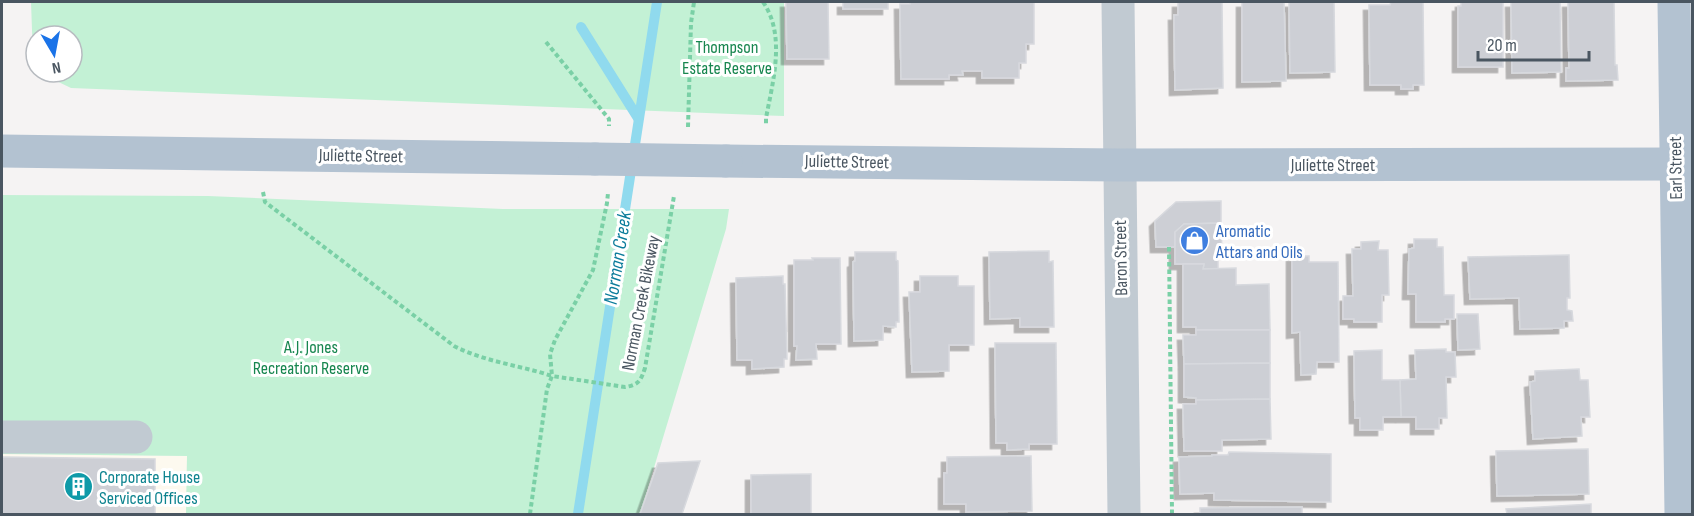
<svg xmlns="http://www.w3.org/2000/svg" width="1694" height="516" font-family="'Sofia Sans Condensed',sans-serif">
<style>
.commercial{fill:#fdf9ef}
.green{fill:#c3f1d5}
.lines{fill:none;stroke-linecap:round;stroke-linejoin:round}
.stream{stroke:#90daee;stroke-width:10}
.building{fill:#cdcfd5;stroke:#d7d9de;stroke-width:1.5;filter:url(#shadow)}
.path{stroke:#7ad0a6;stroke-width:4;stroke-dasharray:4.5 3;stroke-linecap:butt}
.minor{stroke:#c1cad2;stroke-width:33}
.major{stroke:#b3c2d1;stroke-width:33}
.major-bridge{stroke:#b3c2d1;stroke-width:33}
.labels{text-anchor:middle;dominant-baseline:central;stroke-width:6;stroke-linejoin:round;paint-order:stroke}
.park-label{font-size:18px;fill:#17864f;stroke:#fff}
.street-label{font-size:18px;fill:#4a5661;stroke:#fff}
.shop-label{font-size:18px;fill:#366cbe;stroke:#fff;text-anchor:start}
.culture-label{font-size:18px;fill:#0d838f;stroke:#fff;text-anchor:start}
.water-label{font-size:20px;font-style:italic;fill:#0c7c9b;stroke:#fff}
</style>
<defs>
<filter id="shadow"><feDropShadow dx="-5.5" dy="5.5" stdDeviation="0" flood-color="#0004"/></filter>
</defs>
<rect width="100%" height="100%" fill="#f5f3f3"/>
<polygon class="commercial" points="2,454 187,456 186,514 2,514"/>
<g class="green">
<polygon points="31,2 784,2 784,116 71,88 46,76 43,72 72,72 72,36 36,36 36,62 33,58"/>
<polygon points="2,195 208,196 503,209 729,209 726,229 640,514 186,514 187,456 2,454"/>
</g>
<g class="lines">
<g class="stream">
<polyline points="581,27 638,118"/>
<polyline points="578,514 657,2"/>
</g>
</g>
<g class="building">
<polygon points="786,2 828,2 829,59 787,59"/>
<rect x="843" y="2" width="45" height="7"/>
<polygon points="910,2 1034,2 1034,44 1026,44 1026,63 1019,63 1019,78 982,78 982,71 962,71 963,75 949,75 949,79 901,79 900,4 910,4"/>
<polygon points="1178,2 1222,2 1223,88 1175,90 1174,15 1178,15"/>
<polygon points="1242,2 1284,2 1286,81 1242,82"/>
<polygon points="1289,2 1334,2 1335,72 1290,73"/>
<polygon points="1391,2 1423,2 1424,85 1413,85 1413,89 1401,89 1401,85 1370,85 1369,5 1390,5"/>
<polygon points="1461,2 1503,2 1503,67 1458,67 1458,6 1461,6"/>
<polygon points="1511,2 1560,2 1561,72 1512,73"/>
<polygon points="1568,2 1614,2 1615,65 1617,65 1618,80 1566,81 1566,68 1569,68"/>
<polygon points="1221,201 1221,223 1184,224 1175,232 1175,247 1156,247 1155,221 1176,202"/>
<polygon points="1221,223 1222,254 1218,254 1218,269 1203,269 1204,264 1175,264 1175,232 1184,224"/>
<polygon points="1414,239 1437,239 1437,247 1443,247 1444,295 1454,295 1454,319 1445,319 1445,322 1416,322 1416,294 1408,294 1409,249 1414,248"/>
<polygon points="1379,241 1378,250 1388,250 1389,295 1382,295 1382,322 1354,322 1354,319 1343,319 1343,296 1353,296 1352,249 1361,249 1361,242"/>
<polygon points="1049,251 1049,262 1053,261 1054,327 1020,327 1020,318 990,319 989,252"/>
<polygon points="855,252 896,252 896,260 898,261 899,322 896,322 896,327 883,326 883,340 854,341 853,262 855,261"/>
<polygon points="1569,255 1570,298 1567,298 1567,310 1572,311 1573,321 1564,321 1564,328 1520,329 1519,298 1470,299 1468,257"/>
<polygon points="1292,256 1309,256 1309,262 1338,262 1339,362 1317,362 1316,374 1301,375 1300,332 1292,333"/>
<polygon points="812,258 840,258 841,344 816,344 817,359 796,360 797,346 794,346 794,260 813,260"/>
<polygon points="1183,264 1204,264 1203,269 1236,268 1236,285 1269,284 1270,330 1196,330 1196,327 1183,327"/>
<polygon points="783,276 783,284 785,284 787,359 784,359 784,367 752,369 752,360 737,360 736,278"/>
<polygon points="920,276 958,276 958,286 974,286 974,345 949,345 949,371 912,372 909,292 920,292"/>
<polygon points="1457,314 1478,314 1480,349 1458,350"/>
<polygon points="1196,330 1270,330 1270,363 1184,364 1183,335 1196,335"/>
<polygon points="995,343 1056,343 1057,444 1029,444 1029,449 1007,450 1007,443 996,443"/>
<polygon points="1446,349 1446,352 1455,352 1456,377 1446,377 1447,418 1439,418 1439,429 1416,429 1416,417 1401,417 1400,380 1416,379 1415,350"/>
<polygon points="1382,350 1382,380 1400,380 1401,417 1383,417 1383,430 1360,430 1360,418 1355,418 1354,351"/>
<polygon points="1270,363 1270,399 1196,400 1196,398 1184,397 1184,364"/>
<polygon points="1579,369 1580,380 1588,380 1590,417 1581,417 1582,436 1533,439 1530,382 1535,381 1535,371"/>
<polygon points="1270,399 1271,439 1222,440 1222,451 1184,451 1183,404 1196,404 1196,400"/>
<polygon points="1588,449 1589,494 1497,496 1496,451"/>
<polygon points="1229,452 1331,454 1331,502 1214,500 1214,493 1180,494 1179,457 1212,456 1212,455 1228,455"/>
<polygon points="1031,456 1032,511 966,512 966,504 944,504 944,473 947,473 947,457"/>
<polygon points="2,457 155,459 155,514 2,514"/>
<polygon points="700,461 682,514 640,514 658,463"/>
<polygon points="811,474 811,514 751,514 751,475"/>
<polygon points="1591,504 1591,514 1507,514 1506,509"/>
<polygon points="1302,507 1302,514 1200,514 1200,508"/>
</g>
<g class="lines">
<g class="path">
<path d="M763 2C786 35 773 81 766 118V125"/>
<polyline points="546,42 609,119 609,126"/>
<polyline points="688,127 691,23 694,2"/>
<path d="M263 192 265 202 454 346C485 362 519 365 552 376L550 354 555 340 593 270 607 203 608 193"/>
<polyline points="1169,247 1172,514"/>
<path d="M530 514 547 389 552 376 625 387C639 385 641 380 645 368L674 196"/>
</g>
<g class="minor">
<polyline points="1118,2 1124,514"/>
<polyline points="2,437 136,437"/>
</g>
<g class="major">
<polyline points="1674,2 1681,514"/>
<polyline points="2,151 595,159"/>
<polyline points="726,161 1120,165 1692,164"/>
</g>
<polyline class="major-bridge" points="595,159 726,161"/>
</g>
<defs>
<symbol id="shop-disc" viewBox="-11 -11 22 22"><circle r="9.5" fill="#3f7fe0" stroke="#fff"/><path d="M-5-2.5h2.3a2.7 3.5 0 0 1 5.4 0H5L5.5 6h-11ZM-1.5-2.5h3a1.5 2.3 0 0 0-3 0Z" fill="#fff"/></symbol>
<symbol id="building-disc" viewBox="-11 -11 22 22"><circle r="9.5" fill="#0f9aa8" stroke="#fff"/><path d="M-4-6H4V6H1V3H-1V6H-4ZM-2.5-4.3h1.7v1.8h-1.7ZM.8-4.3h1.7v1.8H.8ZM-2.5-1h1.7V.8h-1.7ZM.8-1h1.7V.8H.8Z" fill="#fff"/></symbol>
</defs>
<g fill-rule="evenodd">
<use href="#shop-disc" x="1178" y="224" width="33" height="33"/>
<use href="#building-disc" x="62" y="470" width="33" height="33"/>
</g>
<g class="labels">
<g class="park-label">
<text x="727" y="47">Thompson<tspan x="727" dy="21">Estate Reserve</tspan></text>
<text x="311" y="347">A.J. Jones<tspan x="311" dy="21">Recreation Reserve</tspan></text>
</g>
<g class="street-label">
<text transform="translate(361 156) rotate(1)">Juliette Street</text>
<text transform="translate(847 162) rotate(1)">Juliette Street</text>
<text x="1333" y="165">Juliette Street</text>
<text transform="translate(1676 168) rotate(-91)">Earl Street</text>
<text transform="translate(1121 258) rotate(-91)">Baron Street</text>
<text transform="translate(641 303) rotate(-79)">Norman Creek Bikeway</text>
</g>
<g class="shop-label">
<text x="1216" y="231">Aromatic<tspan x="1216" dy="21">Attars and Oils</tspan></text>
</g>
<g class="culture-label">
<text x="99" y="477">Corporate House<tspan x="99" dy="21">Serviced Offices</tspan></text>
</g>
<g class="water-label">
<text transform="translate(618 258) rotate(-81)">Norman Creek</text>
</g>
</g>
<rect width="1694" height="516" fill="none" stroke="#4a5661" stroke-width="6"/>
<g transform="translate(54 54) rotate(170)"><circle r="28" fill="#ffffff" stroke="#b7bbc0" stroke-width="1.5"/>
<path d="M0-4.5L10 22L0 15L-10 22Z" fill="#1a73e8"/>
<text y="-9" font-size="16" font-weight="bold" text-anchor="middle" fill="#4a5661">N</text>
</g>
<path d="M1478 51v9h111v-9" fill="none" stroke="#4a5661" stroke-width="3"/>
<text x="1487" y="51" font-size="18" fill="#4a5661" stroke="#ffffff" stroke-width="4.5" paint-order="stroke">20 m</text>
</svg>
